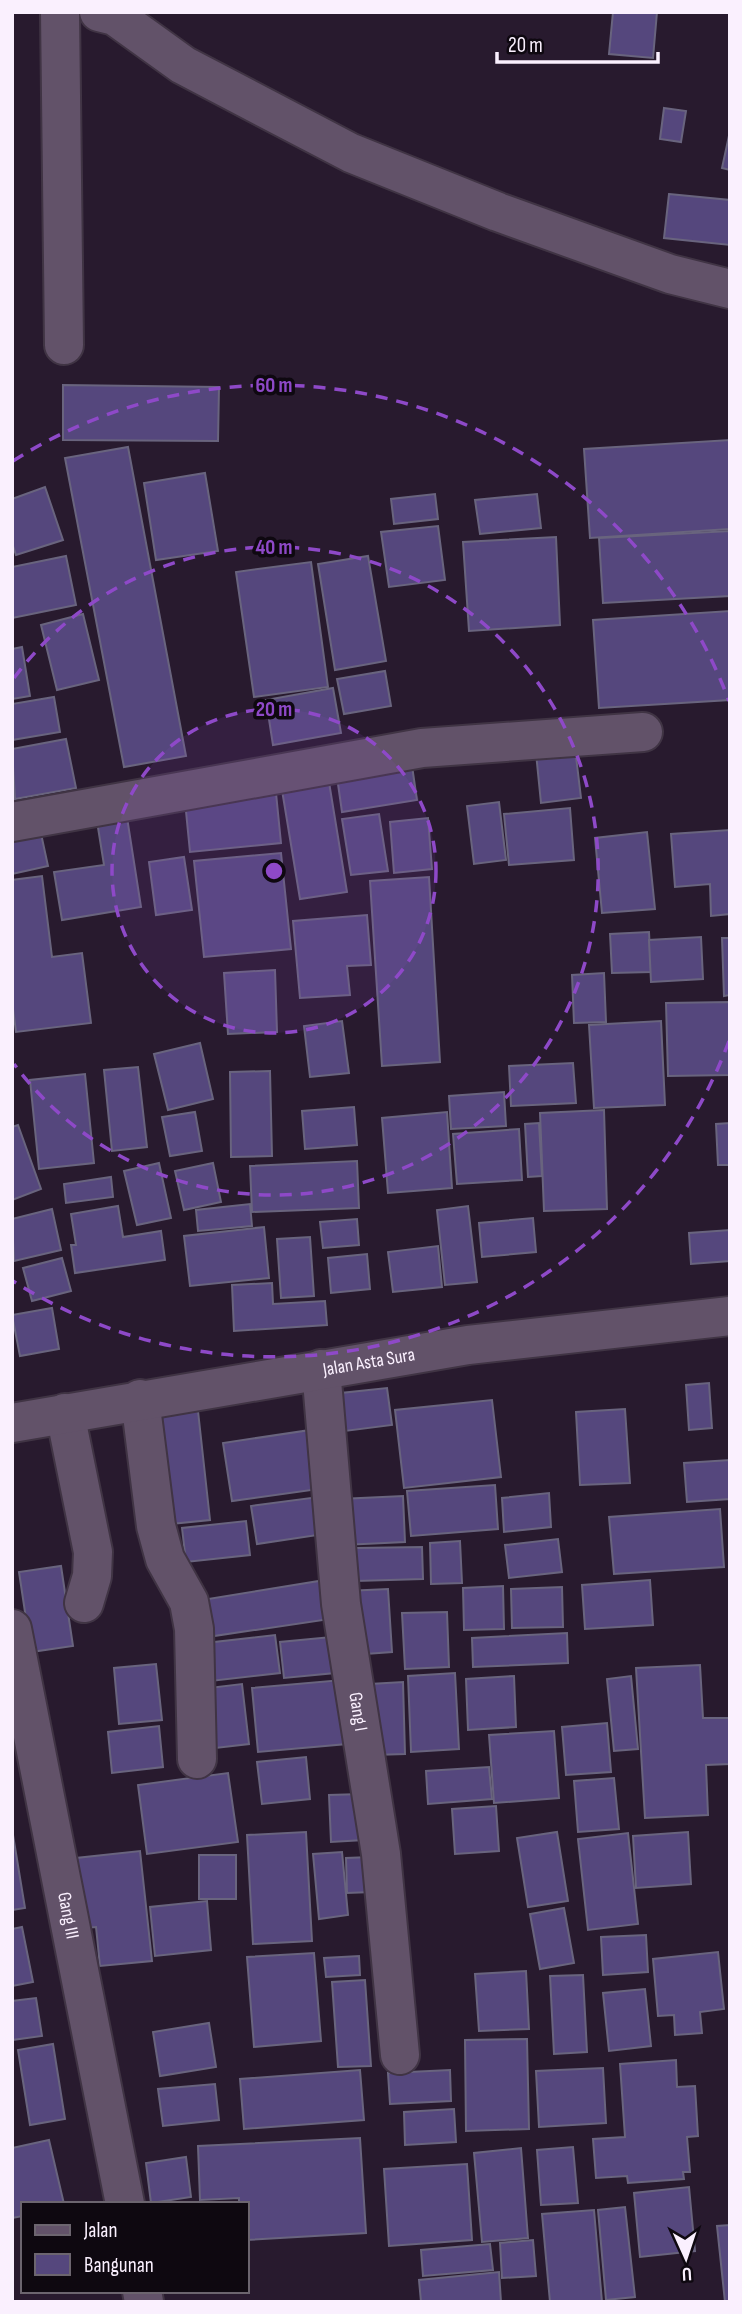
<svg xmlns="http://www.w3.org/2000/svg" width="742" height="2314" font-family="'Sofia Sans Condensed',sans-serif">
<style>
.building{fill:#55477d;stroke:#69647e;stroke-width:2}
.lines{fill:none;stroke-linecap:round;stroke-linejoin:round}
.minor-casing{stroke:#403444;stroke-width:42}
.minor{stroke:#625269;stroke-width:38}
.ring{fill:none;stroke:#8e49c8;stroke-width:3.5;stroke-dasharray:12 9}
.labels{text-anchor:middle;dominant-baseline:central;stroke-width:7;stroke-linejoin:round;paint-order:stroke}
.street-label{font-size:19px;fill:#faf0fe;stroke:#0e0810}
.centre{fill:#8e49c8;stroke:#0e0810;stroke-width:3.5}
.ring-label{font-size:21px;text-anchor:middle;font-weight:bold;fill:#8e49c8;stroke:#0e0810;stroke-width:7;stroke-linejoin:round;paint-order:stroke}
</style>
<rect width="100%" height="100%" fill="#281a2e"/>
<g class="building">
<polygon points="613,12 657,12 653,58 609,54"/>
<polygon points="664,108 686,111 681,142 660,139"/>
<polygon points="730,131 730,170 722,168"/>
<polygon points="669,194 730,200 730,245 664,238"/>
<polygon points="63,385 219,387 218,441 63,440"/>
<polygon points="730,440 730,529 590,538 584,449"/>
<polygon points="128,447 186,756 124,767 65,458"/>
<polygon points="205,473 218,551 156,560 144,483"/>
<polygon points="45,487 63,540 16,555 12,543 12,499"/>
<polygon points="435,494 438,519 394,524 391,499"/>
<polygon points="537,494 541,528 480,534 475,500"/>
<polygon points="438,526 445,580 389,587 381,532"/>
<polygon points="730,531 730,596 603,603 599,538"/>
<polygon points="556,537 560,625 469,631 463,542"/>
<polygon points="66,556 76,605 12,618 12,567"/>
<polygon points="368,556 386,661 335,670 318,564"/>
<polygon points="311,562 328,687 254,697 236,572"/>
<polygon points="730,611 730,700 599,708 593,620"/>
<polygon points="83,614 99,680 57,690 41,625"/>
<polygon points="22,647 30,696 12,699 12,649"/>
<polygon points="385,671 391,706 344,714 337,679"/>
<polygon points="333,688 341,733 273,745 266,700"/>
<polygon points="54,697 60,732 12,740 12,704"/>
<polygon points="66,739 76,788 15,799 12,749"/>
<polygon points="575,748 581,798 541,803 536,753"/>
<polygon points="411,759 417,800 342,812 336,770"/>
<polygon points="328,776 347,892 300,899 281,784"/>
<polygon points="275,783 281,843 190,852 184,791"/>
<polygon points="499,802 506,860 474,864 467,806"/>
<polygon points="570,808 574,860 509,865 504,814"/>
<polygon points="126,811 141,907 62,920 54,872 104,865 96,815"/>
<polygon points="379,814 388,871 351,875 342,819"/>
<polygon points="428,818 432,869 394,873 390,822"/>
<polygon points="40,829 48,866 12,874 12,835"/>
<polygon points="730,830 730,914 711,916 710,884 675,887 671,834"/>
<polygon points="647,832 655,909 602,913 595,838"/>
<polygon points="281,853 291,949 204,957 194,861"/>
<polygon points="184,857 192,910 156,915 149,862"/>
<polygon points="42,876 52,957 82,953 91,1023 16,1032 12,1001 12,880"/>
<polygon points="429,877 440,1062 382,1066 370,881"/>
<polygon points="367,915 371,965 347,966 350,995 300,998 293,921"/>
<polygon points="649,932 651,972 612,973 610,934"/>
<polygon points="701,937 703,979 651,982 649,940"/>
<polygon points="722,938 730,938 730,995 724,996"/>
<polygon points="275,970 277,1032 228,1034 224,973"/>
<polygon points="604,973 606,1022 574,1023 572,975"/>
<polygon points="730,1002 730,1075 668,1076 666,1003"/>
<polygon points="342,1021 349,1073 310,1077 304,1026"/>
<polygon points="661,1021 665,1105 594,1108 589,1025"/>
<polygon points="200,1043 213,1099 168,1110 154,1054"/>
<polygon points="573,1063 576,1103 511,1106 509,1066"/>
<polygon points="138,1067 147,1147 112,1151 104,1070"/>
<polygon points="270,1071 272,1156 231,1157 230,1072"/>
<polygon points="85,1074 94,1163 39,1169 30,1080"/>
<polygon points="504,1092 506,1126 451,1129 449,1096"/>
<polygon points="354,1107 357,1145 305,1149 302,1111"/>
<polygon points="604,1110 607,1209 544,1211 540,1113"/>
<polygon points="195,1112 202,1151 170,1156 162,1117"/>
<polygon points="447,1112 452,1188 388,1193 382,1118"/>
<polygon points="539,1123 542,1176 528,1177 525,1124"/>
<polygon points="730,1123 730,1165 718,1165 716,1124"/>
<polygon points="18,1125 41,1189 12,1200 12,1127"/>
<polygon points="519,1129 522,1180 457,1184 453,1134"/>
<polygon points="357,1161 359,1208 252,1212 250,1166"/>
<polygon points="159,1163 171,1218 137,1225 124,1171"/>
<polygon points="213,1163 221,1202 184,1210 175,1171"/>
<polygon points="111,1177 113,1197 66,1203 64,1184"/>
<polygon points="250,1204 252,1226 198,1231 196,1210"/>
<polygon points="118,1206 123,1237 161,1231 165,1260 75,1273 71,1245 76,1245 71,1214"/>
<polygon points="468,1206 477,1282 445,1285 437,1210"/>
<polygon points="52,1209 61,1250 14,1261 12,1219"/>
<polygon points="533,1218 536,1252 482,1257 479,1223"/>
<polygon points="357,1219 359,1245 323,1248 320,1222"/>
<polygon points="264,1227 269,1278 190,1286 184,1236"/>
<polygon points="730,1230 730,1261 691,1264 689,1233"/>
<polygon points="310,1237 314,1296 281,1298 277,1239"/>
<polygon points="438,1246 442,1287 393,1292 388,1252"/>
<polygon points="367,1254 370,1289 331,1293 328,1258"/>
<polygon points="62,1258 71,1291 32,1301 23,1268"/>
<polygon points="272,1283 273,1304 325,1301 327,1325 234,1331 232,1285"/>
<polygon points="52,1308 59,1349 20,1356 12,1315"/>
<polygon points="709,1383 712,1428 689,1430 686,1385"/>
<polygon points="387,1388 392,1425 345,1431 341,1393"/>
<polygon points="492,1400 501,1477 404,1488 395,1410"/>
<polygon points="625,1409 630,1483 580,1485 576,1412"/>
<polygon points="198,1411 210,1520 161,1525 149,1417"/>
<polygon points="317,1429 326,1488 232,1501 223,1443"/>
<polygon points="730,1460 730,1499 687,1502 684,1463"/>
<polygon points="495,1485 498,1529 411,1536 407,1491"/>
<polygon points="549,1493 551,1527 504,1532 502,1498"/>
<polygon points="326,1496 331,1533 257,1544 251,1506"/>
<polygon points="403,1496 405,1542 343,1545 340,1499"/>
<polygon points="720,1509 724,1567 614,1574 609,1517"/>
<polygon points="246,1521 250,1555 186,1562 182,1528"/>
<polygon points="558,1539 562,1572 509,1578 505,1545"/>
<polygon points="460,1541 462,1583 431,1584 430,1543"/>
<polygon points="422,1547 423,1579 356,1581 355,1548"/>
<polygon points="61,1566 73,1646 31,1652 19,1572"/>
<polygon points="325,1580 330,1619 214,1636 208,1599"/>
<polygon points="650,1580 653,1625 585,1629 582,1585"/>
<polygon points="503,1586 504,1629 464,1630 463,1588"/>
<polygon points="562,1587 563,1627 512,1628 511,1589"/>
<polygon points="388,1589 392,1652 352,1655 346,1591"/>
<polygon points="447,1612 449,1667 405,1669 402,1613"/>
<polygon points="567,1633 568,1663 473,1667 472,1638"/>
<polygon points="275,1635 280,1673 202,1682 197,1644"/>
<polygon points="331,1637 335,1673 284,1678 280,1642"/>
<polygon points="156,1664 162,1720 119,1724 114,1668"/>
<polygon points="700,1665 703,1718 729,1718 730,1764 706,1765 708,1815 645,1818 636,1668"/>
<polygon points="455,1673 459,1749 411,1752 408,1676"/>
<polygon points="514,1676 516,1727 468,1730 466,1679"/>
<polygon points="631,1676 638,1749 614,1751 607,1679"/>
<polygon points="342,1680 347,1744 258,1752 252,1688"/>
<polygon points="403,1682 405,1754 374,1755 370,1684"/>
<polygon points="242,1684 249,1744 207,1749 200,1689"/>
<polygon points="607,1723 611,1772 566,1775 562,1727"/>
<polygon points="159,1726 163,1767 112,1773 108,1732"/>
<polygon points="554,1731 559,1798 494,1803 489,1735"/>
<polygon points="306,1757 310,1799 262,1804 257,1762"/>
<polygon points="489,1767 492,1799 428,1804 426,1771"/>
<polygon points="228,1773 238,1842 147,1854 138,1785"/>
<polygon points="614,1778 619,1829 578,1832 574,1781"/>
<polygon points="361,1794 364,1840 331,1842 329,1795"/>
<polygon points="496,1806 499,1851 455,1854 452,1809"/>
<polygon points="12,1829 25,1908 12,1910"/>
<polygon points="306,1832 312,1941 253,1944 247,1835"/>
<polygon points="557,1832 568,1901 528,1907 517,1838"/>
<polygon points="688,1832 691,1884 636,1888 633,1836"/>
<polygon points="628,1833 638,1924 588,1930 578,1839"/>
<polygon points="140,1851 152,1961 100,1966 96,1927 75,1929 67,1859"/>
<polygon points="342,1852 348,1915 319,1919 313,1854"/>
<rect x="199" y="1855" width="37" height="44"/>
<polygon points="370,1857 372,1892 347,1893 346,1858"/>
<polygon points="207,1901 211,1950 155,1956 150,1907"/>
<polygon points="564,1908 574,1963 540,1969 530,1914"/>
<polygon points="22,1927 33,1982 12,1986 12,1929"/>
<polygon points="646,1935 648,1972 603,1975 601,1937"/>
<polygon points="718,1952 724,2009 700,2012 702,2033 675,2035 674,2015 658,2016 653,1959"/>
<polygon points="314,1953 321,2041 254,2047 247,1957"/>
<polygon points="359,1956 360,1975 326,1977 324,1958"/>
<polygon points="526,1971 529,2029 479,2031 475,1974"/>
<polygon points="583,1975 587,2052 554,2054 550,1976"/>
<polygon points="365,1980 371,2066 338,2067 332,1982"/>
<polygon points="645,1989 651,2046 609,2051 603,1993"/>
<polygon points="36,1998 42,2036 12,2040 12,2001"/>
<polygon points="209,2023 216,2067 160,2076 153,2032"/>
<polygon points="527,2039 529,2129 466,2131 465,2040"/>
<polygon points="53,2044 65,2119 30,2125 18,2050"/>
<polygon points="676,2060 677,2087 695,2086 698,2136 687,2137 690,2172 683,2172 684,2179 628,2183 627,2176 596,2178 593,2139 625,2137 620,2064"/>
<polygon points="603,2068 606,2123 539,2127 536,2071"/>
<polygon points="360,2070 364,2120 244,2129 240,2079"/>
<polygon points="450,2070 451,2101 390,2104 388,2073"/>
<polygon points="215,2084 219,2120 163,2126 158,2089"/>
<polygon points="454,2109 456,2142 405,2145 404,2112"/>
<polygon points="360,2138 366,2233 247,2240 247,2204 239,2204 239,2198 200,2200 198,2146"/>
<polygon points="49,2140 64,2204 23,2204 23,2216 12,2218 12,2148"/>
<polygon points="573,2147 578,2203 541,2205 537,2150"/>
<polygon points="521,2148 528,2238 482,2242 474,2153"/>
<polygon points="186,2157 191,2197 151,2203 146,2163"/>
<polygon points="467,2164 472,2240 389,2246 384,2169"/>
<polygon points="689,2187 695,2251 640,2257 634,2193"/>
<polygon points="625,2207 635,2297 606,2300 598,2210"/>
<polygon points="594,2210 602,2302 550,2302 542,2214"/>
<polygon points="730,2225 730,2302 725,2302 717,2226"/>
<polygon points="533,2240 536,2276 502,2278 500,2243"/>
<polygon points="490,2244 493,2270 423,2276 421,2250"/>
<polygon points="499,2272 501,2302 421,2302 419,2280"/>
</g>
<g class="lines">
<defs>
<g id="minor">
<polyline points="60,12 64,345"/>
<polyline points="99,12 115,16 183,65 351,153 498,212 670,274 730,289"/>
<polyline points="12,822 422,748 643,732"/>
<path id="s1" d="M321 1369 341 1604 381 1854 400 2055"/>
<polyline points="140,1399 156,1526 165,1559 189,1602 194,1629 197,1759"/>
<polyline points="65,1413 93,1552 92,1576 84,1603"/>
<path id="s2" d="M12 1423 468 1345 730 1316"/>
<path id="s3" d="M12 1629 125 2204"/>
<polyline points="142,2291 144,2302"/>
</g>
</defs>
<use href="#minor" class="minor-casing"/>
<use href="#minor" class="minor"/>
</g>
<circle cx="274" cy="871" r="162" fill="#8e49c8" fill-opacity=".12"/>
<g class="ring">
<circle cx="274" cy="871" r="162"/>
<path d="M14 678A324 324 0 1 1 14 1064"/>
<path d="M729 1041A486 486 0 0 1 13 1281M13 461A486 486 0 0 1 729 701"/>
</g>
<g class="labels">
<g class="street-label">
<text stroke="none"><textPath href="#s2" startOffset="362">Jalan Asta Sura</textPath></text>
<text stroke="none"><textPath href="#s1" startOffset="345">Gang I</textPath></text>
<text stroke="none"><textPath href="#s3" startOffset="292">Gang III</textPath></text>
</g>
</g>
<circle cx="274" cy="871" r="10" class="centre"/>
<g class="ring-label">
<text x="274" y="392">60 m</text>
<text x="274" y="554">40 m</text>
<text x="274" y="716">20 m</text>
</g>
<rect width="742" height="2314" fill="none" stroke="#faf0fe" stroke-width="28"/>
<rect x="21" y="2202" width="228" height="91" fill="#0e0810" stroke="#6c656f" stroke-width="2"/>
<rect x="35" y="2225" width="35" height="10" fill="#625269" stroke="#6c656f" stroke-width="2"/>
<text x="84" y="2237" font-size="21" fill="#faf0fe">Jalan</text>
<rect x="35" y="2254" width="35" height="21" fill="#55477d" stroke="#6c656f" stroke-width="2"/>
<text x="84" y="2272" font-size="21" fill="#faf0fe">Bangunan</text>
<g transform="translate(686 2258) rotate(177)" stroke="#0e0810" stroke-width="5" paint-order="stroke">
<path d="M0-5L12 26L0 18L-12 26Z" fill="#faf0fe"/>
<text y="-10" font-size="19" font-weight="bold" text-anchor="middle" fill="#faf0fe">U</text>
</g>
<path d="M497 52v10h161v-10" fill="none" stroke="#faf0fe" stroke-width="3.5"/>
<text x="508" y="52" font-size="21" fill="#faf0fe" stroke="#0e0810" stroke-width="5" paint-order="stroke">20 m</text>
</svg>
